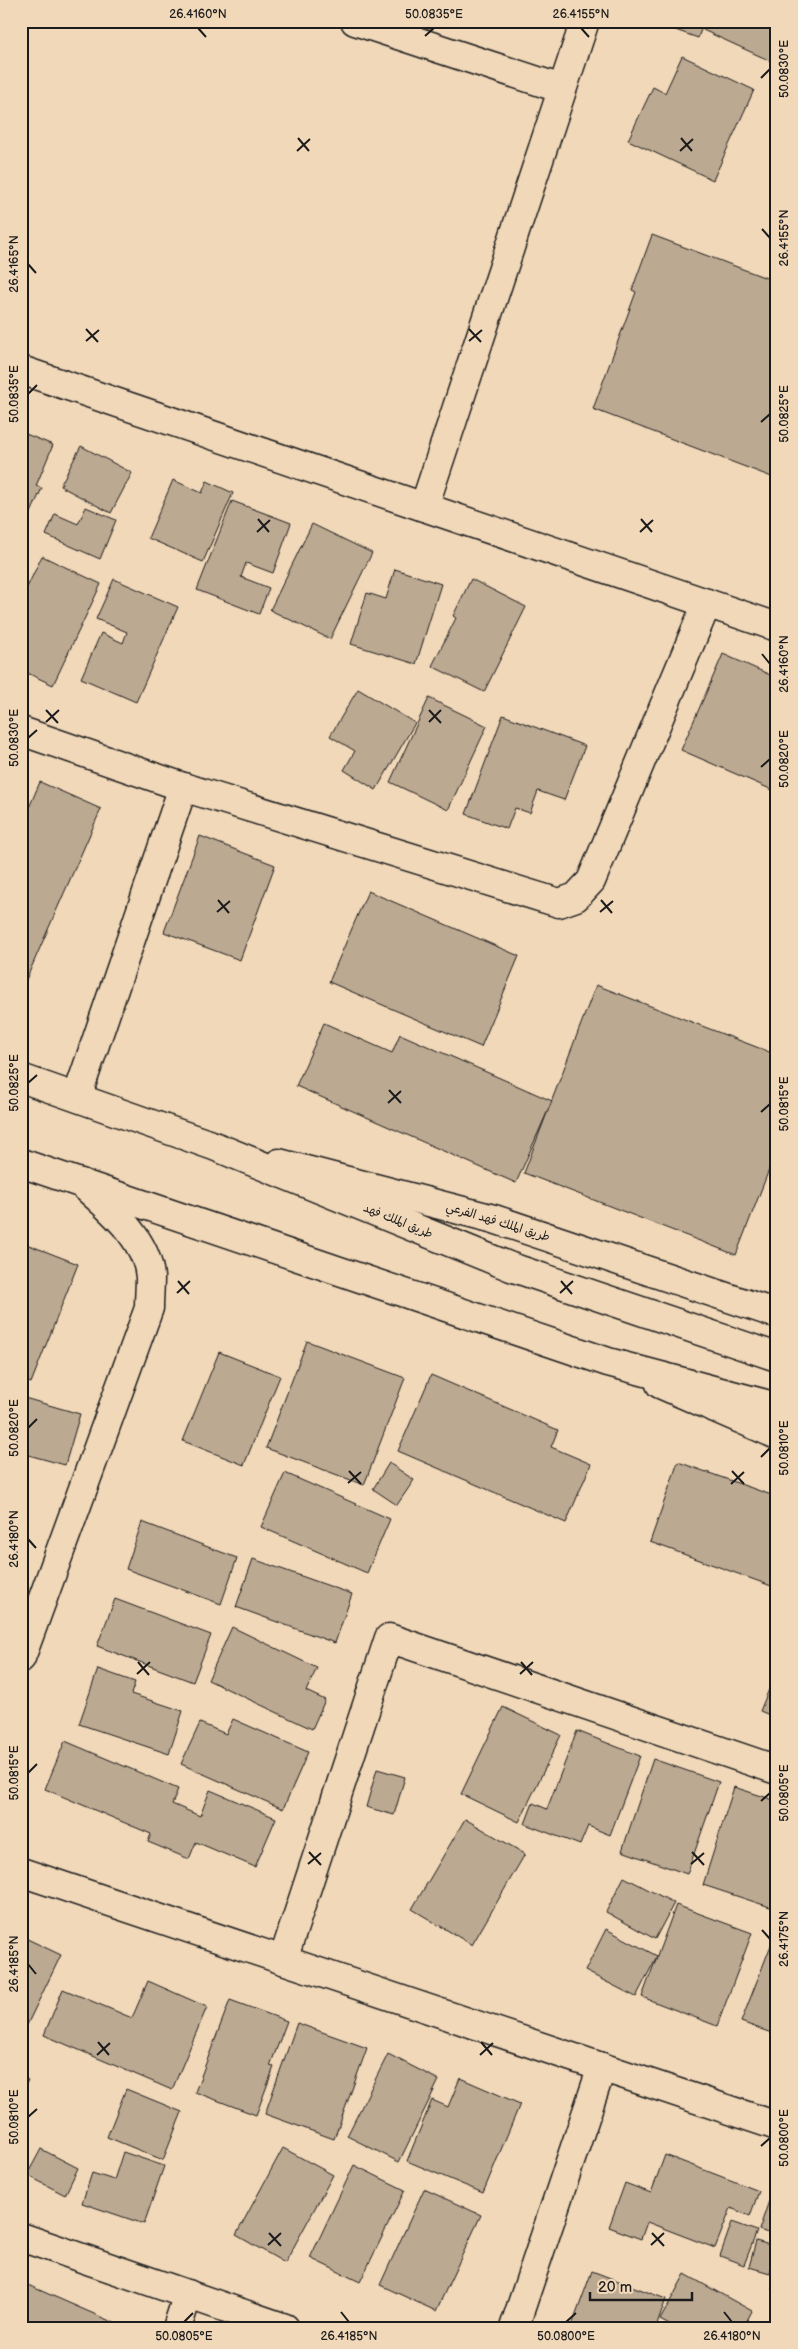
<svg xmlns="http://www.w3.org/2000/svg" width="798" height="2349" font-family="'Balsamiq Sans','Playpen Sans Arabic',sans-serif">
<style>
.building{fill:#bca992;stroke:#1c1c1c}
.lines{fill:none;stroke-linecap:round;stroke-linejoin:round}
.minor-casing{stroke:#1c1c1c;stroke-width:31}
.major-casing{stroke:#1c1c1c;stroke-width:31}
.highway-casing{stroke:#1c1c1c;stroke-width:31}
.minor{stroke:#f1d8b9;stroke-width:28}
.major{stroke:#f1d8b9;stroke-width:28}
.highway{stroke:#f1d8b9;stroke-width:28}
.ticks{fill:none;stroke:#1c1c1c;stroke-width:2}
.labels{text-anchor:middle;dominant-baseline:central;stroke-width:4;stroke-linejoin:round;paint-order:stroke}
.street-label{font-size:12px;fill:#1c1c1c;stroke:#f1d8b9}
.neatline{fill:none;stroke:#1c1c1c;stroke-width:2}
.ticks-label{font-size:12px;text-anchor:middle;fill:#1c1c1c}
</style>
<rect width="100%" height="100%" fill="#f1d8b9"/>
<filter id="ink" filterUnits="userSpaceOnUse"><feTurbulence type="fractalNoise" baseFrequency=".02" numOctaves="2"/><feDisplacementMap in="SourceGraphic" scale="10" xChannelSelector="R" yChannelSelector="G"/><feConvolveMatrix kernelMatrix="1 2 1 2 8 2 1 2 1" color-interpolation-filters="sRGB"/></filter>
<g filter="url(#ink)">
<g class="building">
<polygon points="666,21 704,21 698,38 664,26"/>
<polygon points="707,21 777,22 777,64 703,30"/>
<polygon points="682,56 754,90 713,180 628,140 653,87 665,93"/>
<polygon points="652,235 777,282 777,479 593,409 636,292 632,290"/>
<polygon points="21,432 53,445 36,486 42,488 22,533"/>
<polygon points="81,446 132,473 111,513 60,486"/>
<polygon points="173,480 202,493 207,481 233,493 203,562 148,538"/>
<polygon points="232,501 291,523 273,573 246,563 241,577 269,588 259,614 197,590"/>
<polygon points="86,507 116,520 100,559 46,535 55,514 78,524"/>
<polygon points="312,524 372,553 330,639 270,610"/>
<polygon points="42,556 101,584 53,685 21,670 21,600"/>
<polygon points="395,569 441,584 416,664 351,644 367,593 386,599"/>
<polygon points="114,579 178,607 136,702 81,678 101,633 123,643 127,632 96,619"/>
<polygon points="471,579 526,607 484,692 432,666 456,618 453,616"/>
<polygon points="723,654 777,678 777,792 681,750"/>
<polygon points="358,689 415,723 376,790 344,770 355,751 330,736"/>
<polygon points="429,698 487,726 448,810 390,782"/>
<polygon points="503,715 585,746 564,800 538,791 530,813 515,808 507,829 466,814"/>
<polygon points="40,782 101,809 21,991 21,826"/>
<polygon points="200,836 275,865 240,960 164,932"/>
<polygon points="368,891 519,956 481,1047 329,982"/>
<polygon points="596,985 777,1055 777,1149 736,1255 524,1173"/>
<polygon points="324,1023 392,1053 400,1034 552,1101 516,1183 296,1086"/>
<polygon points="21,1242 78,1264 31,1383 21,1379"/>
<polygon points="307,1341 405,1378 364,1485 266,1448"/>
<polygon points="219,1352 280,1376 244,1465 183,1441"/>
<polygon points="431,1375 558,1430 551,1447 591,1464 566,1523 398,1451"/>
<polygon points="21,1397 80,1414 65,1465 21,1453"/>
<polygon points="678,1462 777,1497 777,1588 650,1542"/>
<polygon points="389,1463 414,1480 397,1505 373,1489"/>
<polygon points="285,1473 390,1519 367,1573 261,1527"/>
<polygon points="142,1522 237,1558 221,1604 126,1569"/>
<polygon points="253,1559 352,1594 335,1643 236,1607"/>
<polygon points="115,1599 211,1635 193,1682 97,1646"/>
<polygon points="232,1627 317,1668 306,1691 325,1700 312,1729 208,1680"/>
<polygon points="98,1669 135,1682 131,1694 183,1711 169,1754 79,1724"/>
<polygon points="777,1670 777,1718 760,1711"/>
<polygon points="503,1707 561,1735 519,1822 461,1794"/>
<polygon points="233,1719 308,1752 283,1809 181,1764 200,1723 226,1734"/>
<polygon points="577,1731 640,1756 610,1835 588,1826 580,1845 525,1824 533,1803 547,1809"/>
<polygon points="65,1741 178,1789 172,1804 200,1816 210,1790 276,1818 255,1867 196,1842 189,1859 148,1842 151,1834 45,1789"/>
<polygon points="653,1759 719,1782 687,1874 622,1851"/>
<polygon points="377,1769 405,1777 394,1815 366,1807"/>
<polygon points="734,1787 777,1801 777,1897 773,1908 703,1885"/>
<polygon points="465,1819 525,1854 472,1945 412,1909"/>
<polygon points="624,1877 674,1903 655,1939 606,1912"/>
<polygon points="676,1905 752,1933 717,2026 642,1997"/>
<polygon points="606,1929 657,1956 636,1997 585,1971"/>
<polygon points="21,1936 61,1955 25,2029 21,2027"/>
<polygon points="773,1940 777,1941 777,2035 741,2022"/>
<polygon points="148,1981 207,2007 172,2090 44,2035 63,1989 132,2018"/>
<polygon points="230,2000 287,2021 270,2066 274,2067 256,2115 195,2092"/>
<polygon points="297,2023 367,2048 334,2139 265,2114"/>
<polygon points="388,2054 439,2080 399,2162 347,2136"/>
<polygon points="21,2076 28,2080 21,2093"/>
<polygon points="460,2078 520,2104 483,2193 407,2161 432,2100 448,2107"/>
<polygon points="126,2089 182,2112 163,2160 107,2137"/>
<polygon points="283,2148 333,2175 285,2263 236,2235"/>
<polygon points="41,2149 78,2168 65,2195 27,2175"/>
<polygon points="123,2152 164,2166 144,2224 82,2203 92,2173 114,2180"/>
<polygon points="665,2155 759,2191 750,2216 731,2208 715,2248 647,2222 641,2239 609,2227 625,2183 651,2193"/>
<polygon points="354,2165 405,2190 360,2282 310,2258"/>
<polygon points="424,2189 481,2215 436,2311 380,2285"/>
<polygon points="771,2195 777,2197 777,2236 759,2230"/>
<polygon points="732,2222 757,2231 744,2265 720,2256"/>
<polygon points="756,2241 777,2247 770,2273 749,2267"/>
<polygon points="592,2271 666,2299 656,2328 571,2328"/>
<polygon points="685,2274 752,2311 743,2328 675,2328 660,2320"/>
<polygon points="777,2275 777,2290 772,2288"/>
<polygon points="21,2282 126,2328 21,2328"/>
</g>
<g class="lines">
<defs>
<g id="minor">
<polyline points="355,21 562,89"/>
<polyline points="21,370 777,627"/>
<polyline points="424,507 585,21"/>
<polyline points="21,731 183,787 559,903 576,897 591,881 707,603"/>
<polyline points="77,1097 183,787"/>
<path d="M21 1658 149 1308C149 1298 150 1287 150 1277 147 1238 108 1207 81 1183"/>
<polyline points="21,1872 777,2126"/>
<polyline points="283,1960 389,1638 777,1770"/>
<polyline points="21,2237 285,2328"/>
<polyline points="177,2328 188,2294"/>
<polyline points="514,2328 602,2067"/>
</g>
<g id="major">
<polyline points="279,1163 494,1219 777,1314"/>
<polyline points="660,1384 777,1435"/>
</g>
<g id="highway">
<polyline points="21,1078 214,1146 511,1267 777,1357"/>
<polyline points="21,1163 608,1362 777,1407"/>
</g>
</defs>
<use href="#minor" class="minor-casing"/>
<use href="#major" class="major-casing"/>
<use href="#highway" class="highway-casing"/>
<use href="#minor" class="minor"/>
<use href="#major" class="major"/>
<use href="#highway" class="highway"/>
</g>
</g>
<path class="ticks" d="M198 28 206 37M581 28 589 37M425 36 434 28M761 78 770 69M298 138 309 151M681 138 692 151M297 151 310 139M680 151 693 139M762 229 770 238M28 264 36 273M86 329 98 342M469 329 481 342M86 341 99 330M469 341 482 330M28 394 37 385M761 422 770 414M258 519 269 532M641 519 652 532M257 532 270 520M640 532 653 520M762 654 770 664M46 710 58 723M429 710 441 723M46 722 59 710M429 722 441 710M28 738 37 730M761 767 770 759M218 900 229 913M601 900 612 913M217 912 230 901M600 912 613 901M28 1083 37 1075M389 1090 401 1103M388 1103 401 1091M761 1112 770 1104M178 1281 189 1294M561 1281 572 1294M177 1293 190 1281M560 1293 573 1281M28 1428 37 1419M761 1457 770 1448M349 1471 361 1484M732 1471 744 1484M348 1483 361 1472M731 1484 744 1472M28 1539 36 1548M138 1662 149 1675M521 1662 532 1675M137 1674 150 1662M520 1674 533 1662M28 1773 37 1764M761 1801 770 1793M309 1852 321 1865M692 1852 704 1865M308 1864 321 1853M691 1864 704 1853M762 1930 770 1939M28 1964 36 1974M98 2042 109 2055M481 2042 492 2055M97 2055 110 2043M480 2055 493 2043M28 2117 37 2109M761 2146 770 2138M269 2233 281 2246M652 2233 664 2246M268 2245 281 2233M651 2245 664 2233M341 2312 349 2322M724 2312 732 2322M184 2322 193 2313M566 2322 576 2313"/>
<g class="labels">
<g class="street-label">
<text transform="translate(398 1221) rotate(22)">طريق الملك فهد</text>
<text transform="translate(498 1222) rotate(17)">طريق الملك فهد الفرعي</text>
</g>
</g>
<rect width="798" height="2349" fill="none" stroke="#f1d8b9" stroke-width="55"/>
<path d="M590 2292v8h102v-8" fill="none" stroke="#1c1c1c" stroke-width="2.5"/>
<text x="598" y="2292" font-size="15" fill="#1c1c1c" stroke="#f1d8b9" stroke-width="4" paint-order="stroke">20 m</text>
<rect x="28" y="28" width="742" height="2294" class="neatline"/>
<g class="ticks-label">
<text x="198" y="18">26.4160°N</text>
<text x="434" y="18">50.0835°E</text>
<text x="581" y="18">26.4155°N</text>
<text transform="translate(784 69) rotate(-90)" y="4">50.0830°E</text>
<text transform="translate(784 238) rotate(-90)" y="4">26.4155°N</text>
<text transform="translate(14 264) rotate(-90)" y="4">26.4165°N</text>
<text transform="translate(14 394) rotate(-90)" y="4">50.0835°E</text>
<text transform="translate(784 414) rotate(-90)" y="4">50.0825°E</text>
<text transform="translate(784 664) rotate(-90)" y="4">26.4160°N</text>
<text transform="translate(14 738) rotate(-90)" y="4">50.0830°E</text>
<text transform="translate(784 759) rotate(-90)" y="4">50.0820°E</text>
<text transform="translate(14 1083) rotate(-90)" y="4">50.0825°E</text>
<text transform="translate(784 1104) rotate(-90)" y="4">50.0815°E</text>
<text transform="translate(14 1428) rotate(-90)" y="4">50.0820°E</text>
<text transform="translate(784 1448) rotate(-90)" y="4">50.0810°E</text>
<text transform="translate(14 1539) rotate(-90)" y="4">26.4180°N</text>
<text transform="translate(14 1773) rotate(-90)" y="4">50.0815°E</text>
<text transform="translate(784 1793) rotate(-90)" y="4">50.0805°E</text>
<text transform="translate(784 1939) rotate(-90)" y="4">26.4175°N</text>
<text transform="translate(14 1964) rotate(-90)" y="4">26.4185°N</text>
<text transform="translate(14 2117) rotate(-90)" y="4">50.0810°E</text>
<text transform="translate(784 2138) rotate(-90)" y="4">50.0800°E</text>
<text x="184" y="2340">50.0805°E</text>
<text x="349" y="2340">26.4185°N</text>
<text x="566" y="2340">50.0800°E</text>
<text x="732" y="2340">26.4180°N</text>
</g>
</svg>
